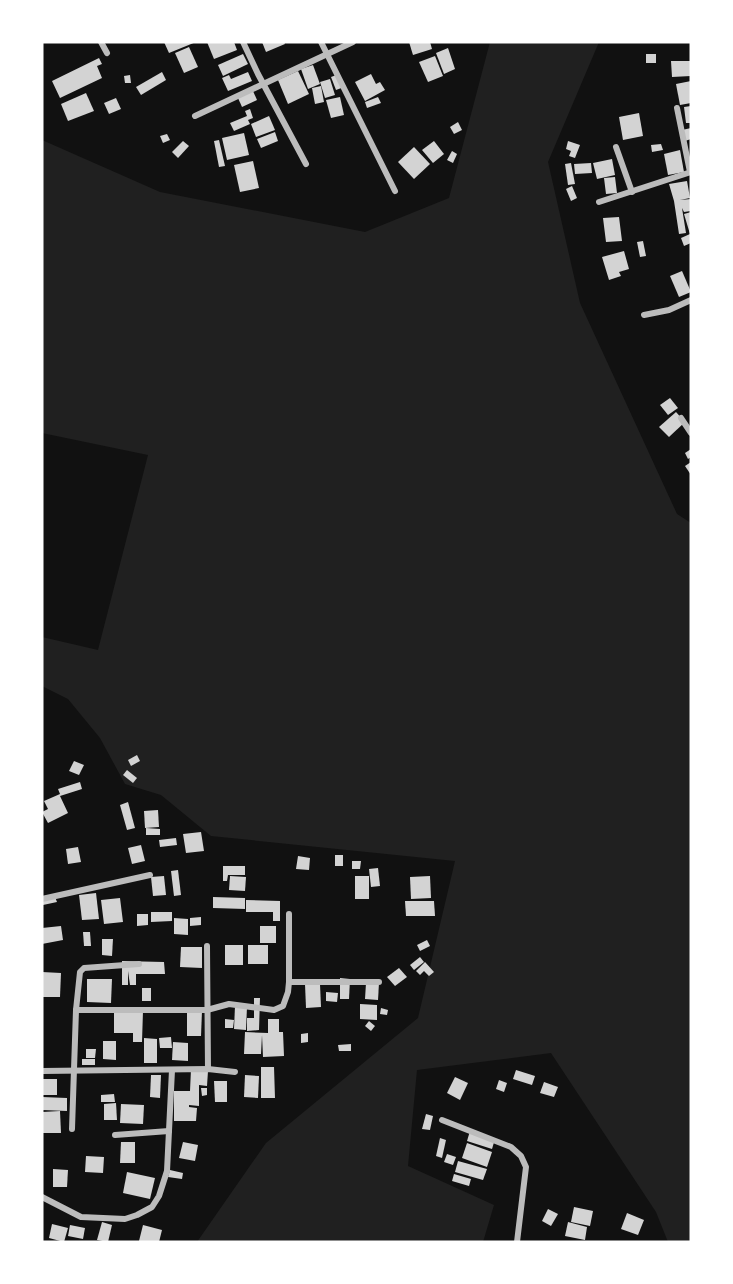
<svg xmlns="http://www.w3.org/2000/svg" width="733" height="1284" font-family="'Asap Condensed',sans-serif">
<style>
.green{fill:#202020}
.building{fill:#d3d3d3}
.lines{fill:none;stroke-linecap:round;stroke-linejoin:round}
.minor{stroke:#bcbcbc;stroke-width:6}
</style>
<rect width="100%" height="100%" fill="#111"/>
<polygon class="green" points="490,42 599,42 548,162 580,303 677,514 691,523 691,1242 668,1242 656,1212 551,1053 417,1070 408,1166 494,1205 483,1242 197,1242 266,1143 418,1018 455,861 211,836 161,795 125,784 100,738 68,699 42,686 42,637 98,650 148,455 42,433 42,140 160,192 365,232 449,198"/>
<g class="building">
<polygon points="164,42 196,42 169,53"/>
<polygon points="207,42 234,42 237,50 214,59"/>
<polygon points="262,42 284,42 285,44 266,52"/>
<polygon points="409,42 430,42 432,49 413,55"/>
<polygon points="189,47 198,67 184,73 175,53"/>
<polygon points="448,48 455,69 444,74 436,53"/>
<polygon points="243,54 248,64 223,76 218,65"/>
<rect x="646" y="54" width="10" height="9"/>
<polygon points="435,56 443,76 428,82 419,62"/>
<polygon points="99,58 102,64 97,66 102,78 60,98 52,81"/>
<polygon points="671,61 691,61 691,76 672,77"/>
<polygon points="313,65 320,84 308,89 301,69"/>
<polygon points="298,71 309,94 288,104 278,80"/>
<polygon points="162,72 166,80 141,95 136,87"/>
<polygon points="248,72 252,81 228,91 222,78 229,75 231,79"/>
<polygon points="339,74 344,87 336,90 331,77"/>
<polygon points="371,74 376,84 380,82 385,90 365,101 355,82"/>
<polygon points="130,75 131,83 125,83 124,76"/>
<polygon points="330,79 335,95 325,98 320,82"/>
<polygon points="691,81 691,103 680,105 676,84"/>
<polygon points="321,86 324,102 315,104 312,88"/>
<polygon points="253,91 257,100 242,107 238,98"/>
<polygon points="86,93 94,111 68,121 61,104"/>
<polygon points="340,97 344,115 331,118 326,100"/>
<polygon points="378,97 381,103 367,108 365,102"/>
<polygon points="116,98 121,109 109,114 104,103"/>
<polygon points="691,106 691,123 686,123 684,107"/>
<polygon points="250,109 253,118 248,120 250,124 234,131 230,123 247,116 245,111"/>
<polygon points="639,113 643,136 623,140 619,117"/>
<polygon points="269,116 275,130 256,137 251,124"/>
<polygon points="458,122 462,130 454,134 450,127"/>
<polygon points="691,128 691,139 685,141 682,130"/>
<polygon points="275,132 278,141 261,148 257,139"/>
<polygon points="244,133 249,155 227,160 222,138"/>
<polygon points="167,134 170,140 163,143 160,136"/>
<polygon points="219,140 225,166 219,167 214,141"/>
<polygon points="183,141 189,146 178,158 172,152"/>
<polygon points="434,141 444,154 433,163 422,150"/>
<polygon points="568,141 580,145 575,158 569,156 571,151 566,149"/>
<polygon points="661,144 663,150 652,152 651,145"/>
<polygon points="414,147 430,164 414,179 398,162"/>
<polygon points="680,150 684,172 668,175 664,154"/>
<polygon points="452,151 457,154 453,163 447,160"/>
<polygon points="612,159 615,175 597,179 593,163"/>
<polygon points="253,161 259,188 240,192 234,165"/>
<polygon points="571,163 575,184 568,185 565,164"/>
<polygon points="591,163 592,173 575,174 574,164"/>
<polygon points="615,177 617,193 606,194 604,178"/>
<polygon points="687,181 690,198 680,200 691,199 691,211 684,212 682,208 686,233 679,234 674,201 669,184"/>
<polygon points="572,186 577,198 571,201 566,189"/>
<polygon points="691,212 691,243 684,246 681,238 690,234 684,214"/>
<polygon points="619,217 622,241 606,242 603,218"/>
<polygon points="643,241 646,256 640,257 637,242"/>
<polygon points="624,251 629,269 619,272 621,276 609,280 602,257"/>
<polygon points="682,271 691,292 679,297 670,276"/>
<polygon points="670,398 678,408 668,415 660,405"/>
<polygon points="676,412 685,422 669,437 659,427"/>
<polygon points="691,449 691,457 688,459 685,453"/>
<polygon points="691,462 691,475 685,466"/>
<polygon points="137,755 140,761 131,766 128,760"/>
<polygon points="74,761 84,765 79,775 69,771"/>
<polygon points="127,770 137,778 133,783 123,775"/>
<polygon points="80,782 82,789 60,796 68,813 48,823 42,812 48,809 44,801 60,794 58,789"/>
<polygon points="128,802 135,828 127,830 120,805"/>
<polygon points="158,810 159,827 145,828 144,811"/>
<polygon points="146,828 160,829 160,835 146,835"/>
<polygon points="201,832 204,851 186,853 183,834"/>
<polygon points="176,838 177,845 160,847 159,840"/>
<polygon points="141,845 145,861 132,864 128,848"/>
<polygon points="78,847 81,862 68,864 66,849"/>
<rect x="335" y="855" width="8" height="11"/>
<polygon points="298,856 310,858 309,870 296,869"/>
<polygon points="352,861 361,861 360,869 352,869"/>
<polygon points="223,866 245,866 245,875 228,875 227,881 223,881"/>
<polygon points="378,868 380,886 371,887 369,869"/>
<polygon points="178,870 181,895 174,896 171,871"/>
<polygon points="164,876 166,895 153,896 151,877"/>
<polygon points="230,876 246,877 245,891 229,890"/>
<rect x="355" y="876" width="14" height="23"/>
<polygon points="430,876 431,898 411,899 410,877"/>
<polygon points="96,893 99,919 82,920 79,895"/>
<polygon points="55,897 57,902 43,905 42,899"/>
<polygon points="213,897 245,898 245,909 213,908"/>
<polygon points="120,898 123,922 104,924 101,900"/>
<polygon points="246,900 280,901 280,921 273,921 273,912 246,912"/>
<polygon points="405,901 434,901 435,916 406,916"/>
<polygon points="151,912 172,912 172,921 151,922"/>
<polygon points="137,914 148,914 148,925 137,926"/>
<polygon points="201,917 201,925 190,926 190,918"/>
<polygon points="174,918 188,919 188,935 174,934"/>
<polygon points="61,926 63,940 42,944 42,928"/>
<rect x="260" y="926" width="16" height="17"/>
<polygon points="83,932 90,932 91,946 84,946"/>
<polygon points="102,939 113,939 112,956 102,955"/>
<polygon points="427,940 430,946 420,951 417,945"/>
<rect x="225" y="945" width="18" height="20"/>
<rect x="248" y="945" width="20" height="19"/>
<polygon points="181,947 202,947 202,968 180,967"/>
<polygon points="420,957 424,962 414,970 410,965"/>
<polygon points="122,961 164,962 165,974 136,974 136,985 130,985 128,971 128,985 122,985"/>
<polygon points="425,962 434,972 429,976 424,971 420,975 416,971"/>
<polygon points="399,968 407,977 395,986 387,977"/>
<polygon points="42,972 61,973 60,997 42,997"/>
<polygon points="340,978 350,979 349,999 340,999"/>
<polygon points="87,979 112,979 111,1003 87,1002"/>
<polygon points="366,983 379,983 378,1000 365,999"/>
<polygon points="305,984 320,984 321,1007 306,1008"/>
<rect x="142" y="988" width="9" height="13"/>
<polygon points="326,992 338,993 337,1002 326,1001"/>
<polygon points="254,998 260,998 259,1030 247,1031 247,1018 254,1018"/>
<polygon points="360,1004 377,1005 377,1020 360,1019"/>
<polygon points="235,1006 247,1007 246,1030 234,1029"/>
<polygon points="381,1008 388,1010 387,1015 380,1014"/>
<polygon points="114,1011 143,1011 142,1042 133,1042 133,1033 114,1033"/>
<polygon points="187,1011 202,1011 201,1036 187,1036"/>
<polygon points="225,1019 234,1020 233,1028 225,1028"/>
<polygon points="268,1019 279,1019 279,1032 283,1032 284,1056 263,1057 262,1035 261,1054 244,1054 245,1032 268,1033"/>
<polygon points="369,1021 375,1026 371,1031 365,1026"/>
<polygon points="308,1033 308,1042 301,1043 301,1034"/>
<polygon points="171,1037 172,1048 160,1048 159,1038"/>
<polygon points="144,1038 157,1039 157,1063 144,1063"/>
<polygon points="103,1041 116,1041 116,1060 103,1059"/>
<polygon points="173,1042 188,1043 188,1061 172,1060"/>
<polygon points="351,1044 351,1051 339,1051 338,1045"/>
<polygon points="86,1049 96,1049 95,1058 86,1058"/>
<rect x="82" y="1059" width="13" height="6"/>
<polygon points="261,1067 274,1067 275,1098 261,1098"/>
<polygon points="191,1069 208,1071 207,1086 199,1085 199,1106 189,1105 189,1107 197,1108 196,1121 174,1121 174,1091 190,1091"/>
<polygon points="516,1070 535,1076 532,1085 513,1079"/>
<polygon points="151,1075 161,1075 160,1098 150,1097"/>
<polygon points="245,1075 259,1076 258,1098 244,1097"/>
<polygon points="455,1077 468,1083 460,1100 447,1093"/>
<rect x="42" y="1079" width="15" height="16"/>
<polygon points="499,1080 507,1083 504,1092 496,1089"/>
<polygon points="214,1081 227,1081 227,1102 215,1102"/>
<polygon points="544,1082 558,1087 554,1097 540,1093"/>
<polygon points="201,1088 207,1088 207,1095 202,1096"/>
<polygon points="114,1094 115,1102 101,1102 101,1095"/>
<polygon points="42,1097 67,1098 67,1111 42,1110"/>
<polygon points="116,1103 117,1120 104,1120 104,1104"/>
<polygon points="121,1104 144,1105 143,1124 120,1123"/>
<polygon points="60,1111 61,1133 42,1133 42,1112"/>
<polygon points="426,1114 433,1116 430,1130 422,1129"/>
<polygon points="470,1131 495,1139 492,1149 467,1141"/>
<polygon points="440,1138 446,1140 442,1158 436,1156"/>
<polygon points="121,1142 135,1142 135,1163 120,1163"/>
<polygon points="183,1142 198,1145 195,1161 179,1158"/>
<polygon points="467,1143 492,1152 487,1167 462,1158"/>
<polygon points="447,1154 456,1157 453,1165 444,1162"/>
<polygon points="86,1156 104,1157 103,1173 85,1172"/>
<polygon points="458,1161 487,1169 483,1180 455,1172"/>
<polygon points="53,1169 68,1170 67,1187 53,1187"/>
<polygon points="170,1170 183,1173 182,1179 168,1177"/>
<polygon points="127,1172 155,1178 150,1199 123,1193"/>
<polygon points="454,1174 471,1179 469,1186 452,1181"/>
<polygon points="574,1207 593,1211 590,1226 571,1222"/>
<polygon points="548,1209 558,1214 551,1226 542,1221"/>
<polygon points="627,1213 644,1220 638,1235 621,1229"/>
<polygon points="102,1222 112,1225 108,1242 97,1240"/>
<polygon points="568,1222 587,1227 585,1240 565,1236"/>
<polygon points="52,1224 68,1228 64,1242 49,1238"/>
<polygon points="70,1225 85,1228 83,1239 68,1236"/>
<polygon points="143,1225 162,1230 159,1242 139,1241"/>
</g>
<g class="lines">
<g class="minor">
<polyline points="101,42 107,53"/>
<polyline points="243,42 258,74 306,164"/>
<polyline points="321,42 395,191"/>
<polyline points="677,108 690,172"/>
<polyline points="195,116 353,42"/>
<polyline points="616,147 632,192"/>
<polyline points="599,202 691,172"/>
<polyline points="644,315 669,310 691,300"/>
<polyline points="681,418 691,433"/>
<polyline points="42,899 150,875"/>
<polyline points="207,946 208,1069"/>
<polyline points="289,982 379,982"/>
<polyline points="76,1010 207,1010 229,1004 274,1010 283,1006 288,992 289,982 289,914"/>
<polyline points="42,1071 208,1069 235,1072"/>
<polyline points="442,1120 511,1147 521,1156 526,1167 517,1242"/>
<polyline points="72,1129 76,1010 80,972 84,968 139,964"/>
<polyline points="115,1135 169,1131"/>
<polyline points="42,1197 81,1217 125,1219 137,1215 152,1207 159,1196 167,1171 172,1070"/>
</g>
</g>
<rect width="733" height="1284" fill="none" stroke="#ffffff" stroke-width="87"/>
</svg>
